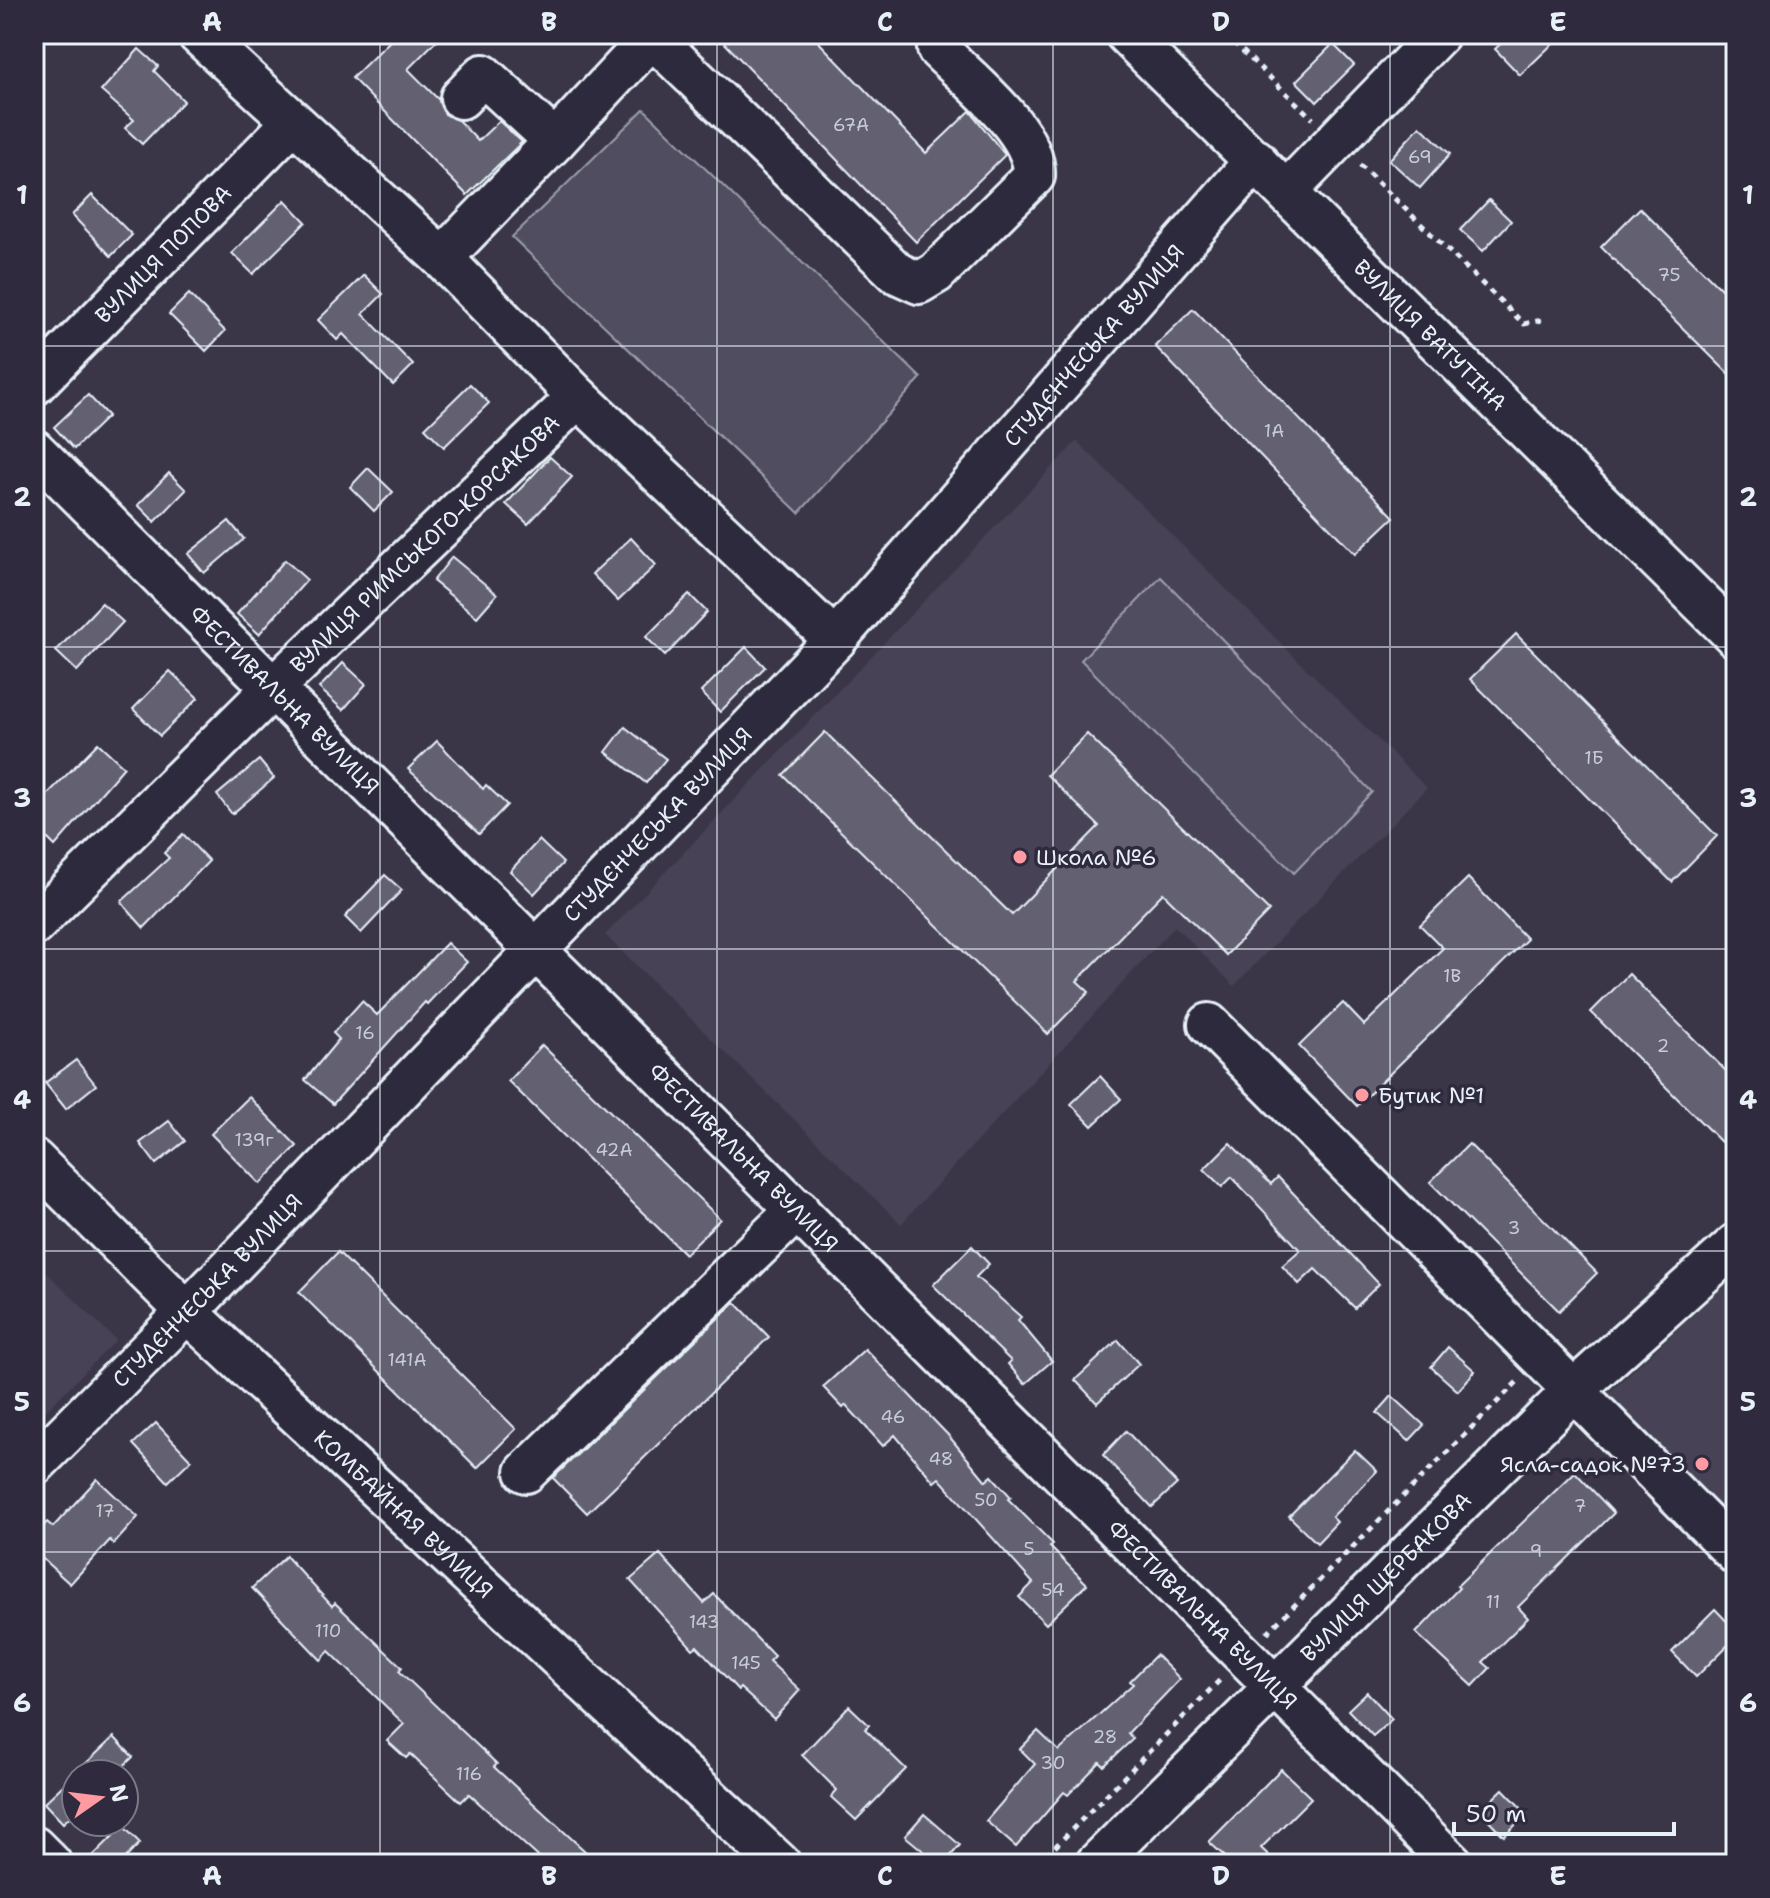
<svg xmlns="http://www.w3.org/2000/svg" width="1770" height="1898" font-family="'Shantell Sans',sans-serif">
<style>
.built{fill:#464354}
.green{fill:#504e5f;stroke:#9ca0ac;stroke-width:2}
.building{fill:#636171;stroke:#e8f1f8;stroke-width:2}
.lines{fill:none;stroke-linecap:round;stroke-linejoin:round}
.minor-casing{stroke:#e8f1f8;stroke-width:46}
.path{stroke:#e8f1f8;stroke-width:5;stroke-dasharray:6 6;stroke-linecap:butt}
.minor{stroke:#2f2a3d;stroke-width:40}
.grid{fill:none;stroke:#e8f1f8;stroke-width:2;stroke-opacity:0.55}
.poi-dot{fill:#ff9aa2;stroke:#2f2a3d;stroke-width:3}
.labels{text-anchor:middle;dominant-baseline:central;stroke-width:7;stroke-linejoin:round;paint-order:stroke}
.number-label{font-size:18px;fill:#c7cdd6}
.street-label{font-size:22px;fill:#e8f1f8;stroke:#2f2a3d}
.poi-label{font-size:22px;fill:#e8f1f8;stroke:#2f2a3d;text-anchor:start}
.neatline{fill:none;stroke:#e8f1f8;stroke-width:3}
.grid-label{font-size:26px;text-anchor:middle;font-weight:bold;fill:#e8f1f8}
</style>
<rect width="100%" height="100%" fill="#3a3648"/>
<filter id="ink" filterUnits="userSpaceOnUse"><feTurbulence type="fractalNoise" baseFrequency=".0125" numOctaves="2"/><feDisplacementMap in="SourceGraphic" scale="16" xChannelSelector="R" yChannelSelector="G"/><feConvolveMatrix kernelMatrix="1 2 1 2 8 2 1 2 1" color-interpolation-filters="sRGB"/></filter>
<g filter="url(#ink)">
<g class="built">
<polygon points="1077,441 1427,788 1234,986 1175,926 901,1224 605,935"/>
<polygon points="34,1260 116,1340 34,1423"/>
<polygon points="1736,1275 1736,1529 1602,1399"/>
</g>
<g class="green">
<polygon points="644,109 921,378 799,513 512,237"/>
<polygon points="1161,577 1372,792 1294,873 1081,660"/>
</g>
<g class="building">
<polygon points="397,34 443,34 408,69 439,100 445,114 458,120 478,141 499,121 522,142 467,195 352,78"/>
<polygon points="716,34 811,34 926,153 970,111 1005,155 916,242"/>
<polygon points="1511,34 1563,34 1520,75 1495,49"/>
<polygon points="1333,44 1354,65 1317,102 1296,81"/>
<polygon points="139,49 158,66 154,71 184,101 142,144 125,128 134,120 101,91"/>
<polygon points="1420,126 1450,154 1420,188 1389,160"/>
<polygon points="92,195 132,235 111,256 72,215"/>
<polygon points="285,200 306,222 253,274 232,253"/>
<polygon points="1489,200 1511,221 1483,251 1460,230"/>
<polygon points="1640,208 1736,304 1736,381 1601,247"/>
<polygon points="364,275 383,294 363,314 413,365 393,385 343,334 337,340 318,320"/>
<polygon points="189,294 225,331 206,351 169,314"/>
<polygon points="1193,309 1394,517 1355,554 1155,346"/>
<polygon points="470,384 489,403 444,447 425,428"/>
<polygon points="88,395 108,416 74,449 54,427"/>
<polygon points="550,457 572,477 528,524 506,504"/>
<polygon points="368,468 393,492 374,511 350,487"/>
<polygon points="169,473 186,490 155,522 138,505"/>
<polygon points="229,521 244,539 204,573 188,554"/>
<polygon points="631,538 656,565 618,601 592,574"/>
<polygon points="452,557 497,594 477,617 433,581"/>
<polygon points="285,560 307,580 259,634 237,614"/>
<polygon points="689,594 707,612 665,656 646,637"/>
<polygon points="102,603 123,622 77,671 56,651"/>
<polygon points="1516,634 1717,836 1672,882 1470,679"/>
<polygon points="746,647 765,667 720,712 701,692"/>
<polygon points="343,663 366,684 343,710 319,688"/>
<polygon points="170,671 198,698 160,736 133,709"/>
<polygon points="625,727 666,759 646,783 606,752"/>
<polygon points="825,732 1012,915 1099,826 1047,775 1087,734 1269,911 1226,955 1163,893 1077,981 1089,992 1048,1034 783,775"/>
<polygon points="437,741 483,789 486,785 507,805 479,834 408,769"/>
<polygon points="98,743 124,767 55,846 34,825 34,808"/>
<polygon points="259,760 274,778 232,814 217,795"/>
<polygon points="183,834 209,861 144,928 121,902 169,858 164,853"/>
<polygon points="539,840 563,863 534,894 510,871"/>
<polygon points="385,875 402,890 361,933 345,917"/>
<polygon points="1468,878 1527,939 1357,1106 1299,1046 1343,1003 1364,1025 1443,948 1420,925"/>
<polygon points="447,943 467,962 427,1004 425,1002 333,1104 305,1080 339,1039 333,1033 362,1001 377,1015"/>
<polygon points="1629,974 1736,1081 1736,1127 1721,1142 1591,1012"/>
<polygon points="542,1045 720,1219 685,1254 508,1081"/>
<polygon points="76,1060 96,1085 66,1109 45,1083"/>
<polygon points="1100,1076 1121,1099 1092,1126 1071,1104"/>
<polygon points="249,1097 297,1146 260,1184 211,1134"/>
<polygon points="169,1121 185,1141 156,1164 140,1143"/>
<polygon points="1230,1143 1271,1184 1278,1177 1379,1284 1355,1308 1315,1269 1299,1284 1282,1266 1300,1250 1232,1177 1222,1187 1204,1169"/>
<polygon points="1469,1144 1597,1273 1559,1311 1430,1182"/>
<polygon points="972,1246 989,1264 976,1277 1021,1317 1018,1320 1052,1361 1025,1384 1008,1364 1011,1361 933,1285"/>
<polygon points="338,1252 516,1429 477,1468 299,1292"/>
<polygon points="735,1302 769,1337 587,1513 553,1478"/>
<polygon points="1118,1340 1139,1364 1097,1403 1075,1380"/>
<polygon points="1448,1347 1475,1371 1458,1391 1431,1367"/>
<polygon points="865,1349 948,1435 986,1481 992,1476 1011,1497 1008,1499 1053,1544 1050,1547 1087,1584 1046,1624 1019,1597 1033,1583 939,1478 934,1482 895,1435 883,1446 846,1405 843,1408 823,1387"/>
<polygon points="1392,1396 1424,1425 1409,1441 1377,1413"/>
<polygon points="156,1423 191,1460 168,1482 133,1444"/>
<polygon points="1126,1431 1177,1484 1152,1507 1103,1455"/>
<polygon points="1355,1450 1377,1471 1332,1517 1337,1522 1317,1543 1289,1516"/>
<polygon points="1575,1472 1614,1513 1518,1607 1528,1618 1483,1662 1490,1668 1473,1686 1416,1633 1459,1588 1457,1586"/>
<polygon points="97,1479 138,1517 114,1544 110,1540 70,1584 34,1551 34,1536 47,1522 53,1527"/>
<polygon points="660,1554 704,1603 714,1594 774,1656 769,1661 800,1690 774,1719 740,1688 738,1690 697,1646 693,1649 630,1580"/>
<polygon points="286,1556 332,1606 335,1603 402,1667 399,1671 497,1764 494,1767 599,1864 546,1864 469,1794 461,1802 410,1754 406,1758 387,1741 404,1724 329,1651 321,1660 252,1588"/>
<polygon points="1715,1609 1736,1631 1736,1637 1696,1677 1672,1652"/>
<polygon points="1156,1655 1180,1679 1128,1733 1133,1739 1104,1766 1100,1762 1068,1795 1064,1792 1016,1847 986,1821 1035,1764 1020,1749 1038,1731 1059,1751 1133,1684 1130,1681"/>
<polygon points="1367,1692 1392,1719 1373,1736 1348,1710"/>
<polygon points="849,1706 869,1725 865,1729 906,1769 856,1820 831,1797 837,1790 802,1755"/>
<polygon points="114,1737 133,1757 115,1774 76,1774 76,1811 63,1823 44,1803"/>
<polygon points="1281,1769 1311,1798 1261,1848 1278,1864 1233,1864 1209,1842"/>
<polygon points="1503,1789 1527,1814 1504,1836 1480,1811"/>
<polygon points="924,1814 960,1845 944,1864 939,1864 905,1836"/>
<polygon points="123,1826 140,1843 120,1864 85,1864"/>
</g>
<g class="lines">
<defs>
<g id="minor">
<polyline points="198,34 442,258 578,397 835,640"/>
<path id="s1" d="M1126 34 1736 637"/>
<path d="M461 98 483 75 555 141 652 37 897 273 919 283 936 273 1034 176C1037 132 967 78 938 49"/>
<polyline points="1287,191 1439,34"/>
<polyline points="442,258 555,141"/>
<path id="s2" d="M34 385 292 123"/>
<path id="s3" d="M34 450 1453 1864"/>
<path id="s4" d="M34 925 271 690 578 397"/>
<polyline points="1209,1024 1736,1554"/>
<path id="s5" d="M34 1160 187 1312 780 1864"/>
<path id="s6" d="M34 1465 187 1312 835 640 1256 160"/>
<polyline points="526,1472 798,1209"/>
<polyline points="34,1847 51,1864"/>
<path id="s7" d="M1096 1864 1573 1391 1736 1244"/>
</g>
</defs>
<use href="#minor" class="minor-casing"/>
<g class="path">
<polyline points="1225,34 1313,119"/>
<polyline points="1360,165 1524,324 1542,320"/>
<polyline points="1267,1633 1517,1382"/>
<polyline points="1038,1864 1220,1680"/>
</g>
<use href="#minor" class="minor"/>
</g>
</g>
<path class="grid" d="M380 34V1864M717 34V1864M1053 34V1864M1390 34V1864M34 346H1736M34 647H1736M34 949H1736M34 1251H1736M34 1552H1736"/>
<g class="poi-dot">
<circle cx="1020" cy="857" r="8"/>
<circle cx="1362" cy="1095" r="8"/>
<circle cx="1702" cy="1464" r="8"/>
</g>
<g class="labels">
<g class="number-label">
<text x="851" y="125">67А</text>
<text x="1420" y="157">69</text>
<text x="1669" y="275">75</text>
<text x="1274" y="431">1А</text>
<text x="1594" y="758">1Б</text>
<text x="1452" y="976">1В</text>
<text x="365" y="1033">16</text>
<text x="1663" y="1046">2</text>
<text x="254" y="1140">139г</text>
<text x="614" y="1150">42А</text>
<text x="1514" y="1228">3</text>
<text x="407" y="1360">141А</text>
<text x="893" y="1417">46</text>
<text x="941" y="1459">48</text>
<text x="986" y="1500">50</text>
<text x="1580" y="1506">7</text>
<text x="105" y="1511">17</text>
<text x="1029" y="1549">5</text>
<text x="1536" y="1551">9</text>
<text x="1053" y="1590">54</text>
<text x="1493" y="1602">11</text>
<text x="704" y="1622">143</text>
<text x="328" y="1631">110</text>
<text x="746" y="1663">145</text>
<text x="1105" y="1737">28</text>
<text x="1053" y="1763">30</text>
<text x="469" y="1774">116</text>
</g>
<g class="street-label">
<text stroke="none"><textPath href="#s2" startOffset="184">ВУЛИЦЯ ПОПОВА</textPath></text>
<text stroke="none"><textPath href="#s1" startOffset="428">ВУЛИЦЯ ВАТУТІНА</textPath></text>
<text stroke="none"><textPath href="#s6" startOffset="1542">СТУДЄНЧЕСЬКА ВУЛИЦЯ</textPath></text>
<text stroke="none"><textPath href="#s4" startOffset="546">ВУЛИЦЯ РИМСЬКОГО-КОРСАКОВА</textPath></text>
<text stroke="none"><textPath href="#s3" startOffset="354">ФЕСТИВАЛЬНА ВУЛИЦЯ</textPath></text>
<text stroke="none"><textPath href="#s6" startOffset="894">СТУДЄНЧЕСЬКА ВУЛИЦЯ</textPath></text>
<text stroke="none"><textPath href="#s3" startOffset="1002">ФЕСТИВАЛЬНА ВУЛИЦЯ</textPath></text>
<text stroke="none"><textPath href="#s6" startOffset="246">СТУДЄНЧЕСЬКА ВУЛИЦЯ</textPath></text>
<text stroke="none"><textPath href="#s5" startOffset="512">КОМБАЙНАЯ ВУЛИЦЯ</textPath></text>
<text stroke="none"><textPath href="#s7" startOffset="408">ВУЛИЦЯ ЩЕРБАКОВА</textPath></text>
<text stroke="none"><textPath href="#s3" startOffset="1650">ФЕСТИВАЛЬНА ВУЛИЦЯ</textPath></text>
</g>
<g class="poi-label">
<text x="1036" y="857">Школа №6</text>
<text x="1378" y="1095">Бутик №1</text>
<text x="1686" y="1464" text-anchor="end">Ясла-садок №73</text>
</g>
</g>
<rect width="1770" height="1898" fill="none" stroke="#2f2a3d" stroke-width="88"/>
<g transform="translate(100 1798) rotate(76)"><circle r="38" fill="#2f2a3d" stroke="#797a88" stroke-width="2"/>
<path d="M0-6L14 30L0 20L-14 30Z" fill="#ff9aa2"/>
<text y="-12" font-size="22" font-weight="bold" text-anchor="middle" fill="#e8f1f8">N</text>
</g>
<path d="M1454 1822v12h220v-12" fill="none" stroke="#e8f1f8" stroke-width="4"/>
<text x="1466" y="1822" font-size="24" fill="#e8f1f8" stroke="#2f2a3d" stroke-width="6" paint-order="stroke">50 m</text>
<rect x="44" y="44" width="1682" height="1810" class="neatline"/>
<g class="grid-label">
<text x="212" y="31">A</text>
<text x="549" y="31">B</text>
<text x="885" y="31">C</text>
<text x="1221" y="31">D</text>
<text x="1558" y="31">E</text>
<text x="22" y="204">1</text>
<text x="1748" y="204">1</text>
<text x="22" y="506">2</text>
<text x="1748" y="506">2</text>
<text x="22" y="807">3</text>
<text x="1748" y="807">3</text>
<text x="22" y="1109">4</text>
<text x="1748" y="1109">4</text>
<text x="22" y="1411">5</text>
<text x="1748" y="1411">5</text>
<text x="22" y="1712">6</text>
<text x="1748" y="1712">6</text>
<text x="212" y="1885">A</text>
<text x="549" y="1885">B</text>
<text x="885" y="1885">C</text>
<text x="1221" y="1885">D</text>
<text x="1558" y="1885">E</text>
</g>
</svg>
